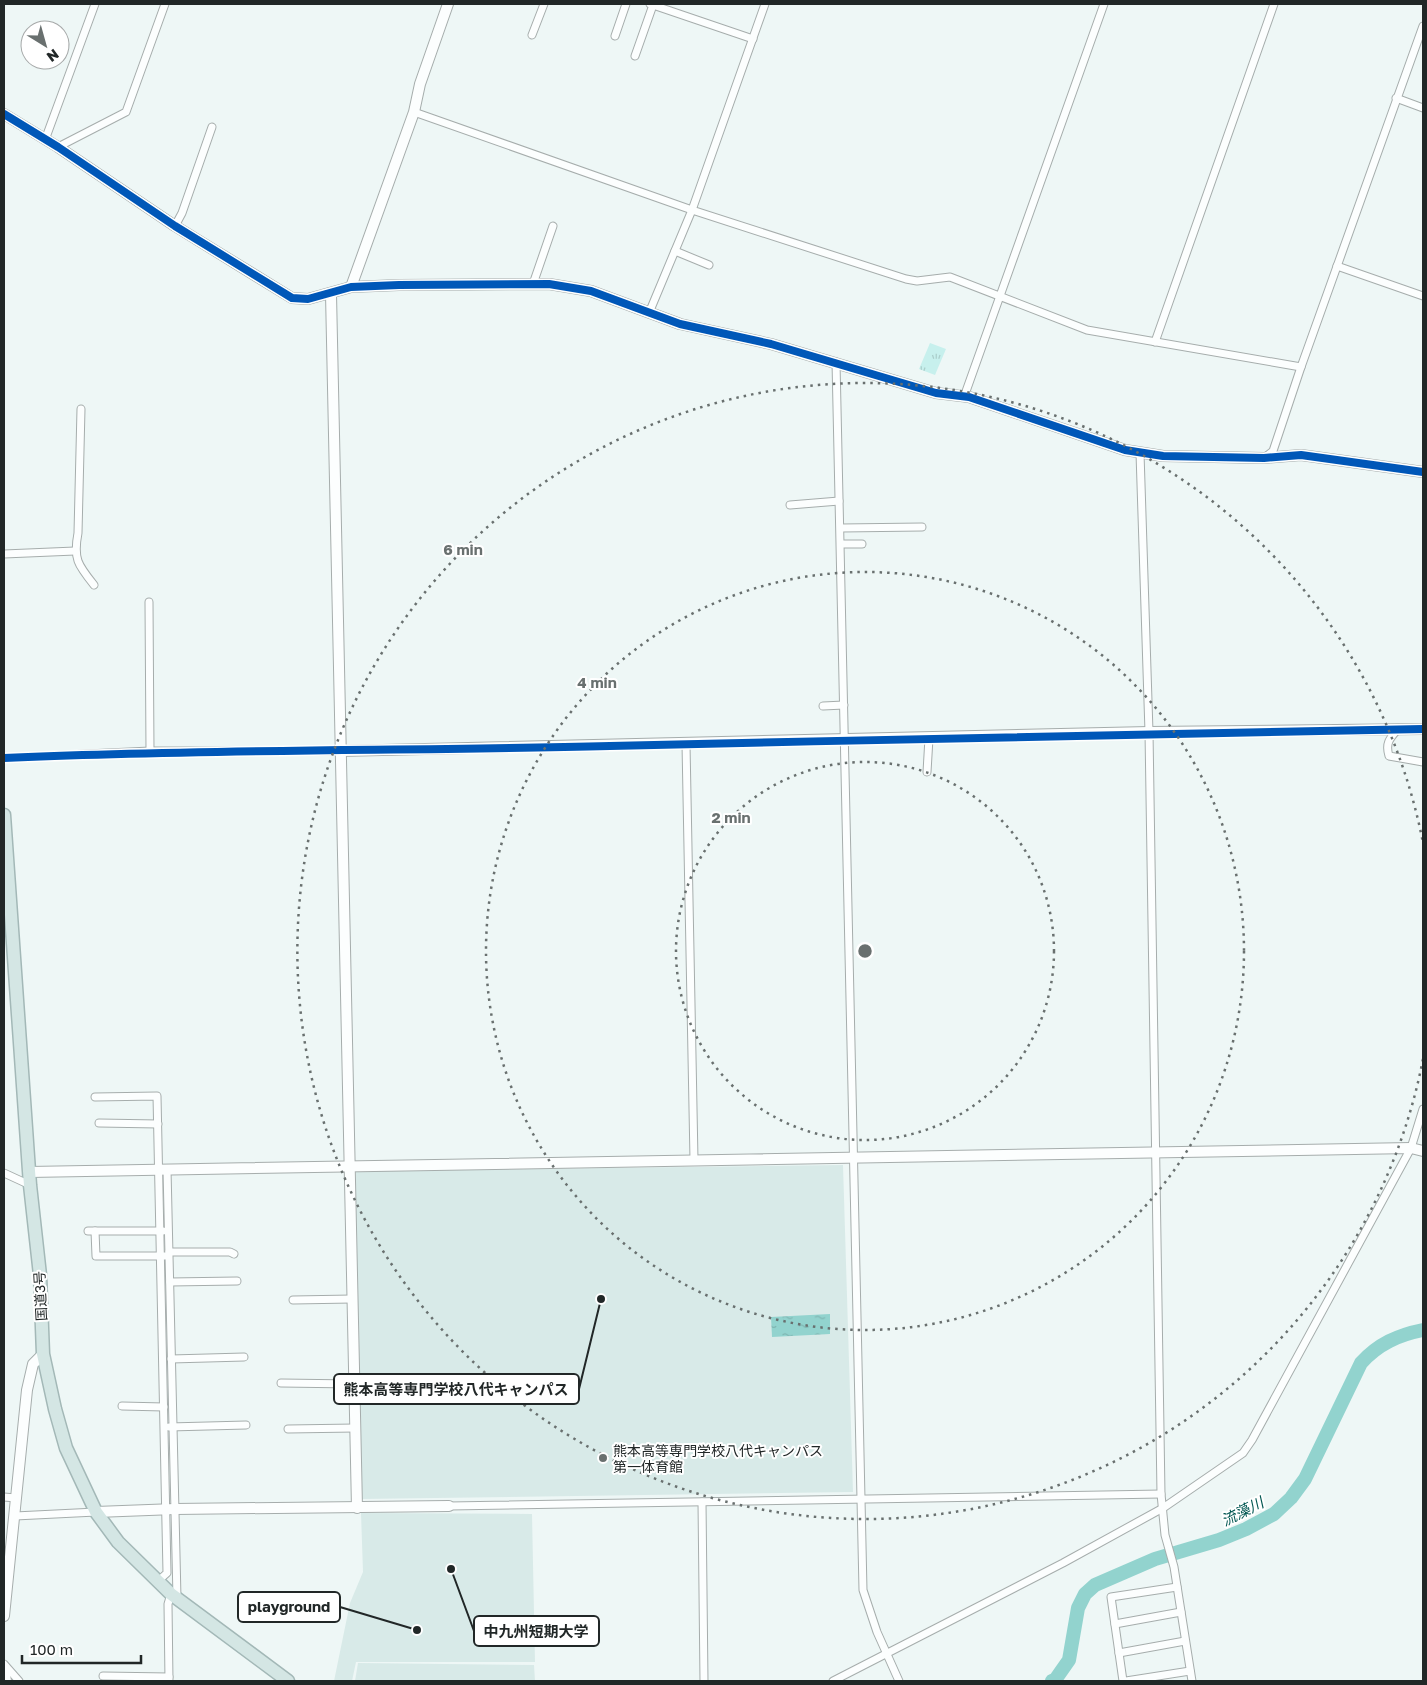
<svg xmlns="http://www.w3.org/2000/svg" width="1427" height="1685" font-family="'Golos Text','Noto Sans JP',sans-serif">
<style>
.built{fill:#d8eae8}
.grass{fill:url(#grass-tufts)}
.water{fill:url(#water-ripples)}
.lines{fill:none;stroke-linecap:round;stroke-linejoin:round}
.river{stroke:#92d3ce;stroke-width:14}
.street-casing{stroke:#a6adac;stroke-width:9}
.secondary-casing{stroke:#a6adac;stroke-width:12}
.highway-casing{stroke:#a3b8b7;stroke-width:15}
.street{stroke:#fcfefe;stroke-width:7}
.secondary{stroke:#fcfefe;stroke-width:10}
.highway{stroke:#d4e6e4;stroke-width:12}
.cycleway-casing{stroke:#fff;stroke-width:11}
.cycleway{stroke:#0057b8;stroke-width:8}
.ring{fill:none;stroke:#69706f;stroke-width:2.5;stroke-dasharray:2.5 5}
.poi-dot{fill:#69706f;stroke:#fff;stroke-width:2}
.labels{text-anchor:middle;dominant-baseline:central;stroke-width:4;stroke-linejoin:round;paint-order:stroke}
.street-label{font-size:14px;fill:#212727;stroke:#fff}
.poi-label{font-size:14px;fill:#212727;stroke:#fff;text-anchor:start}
.water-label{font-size:15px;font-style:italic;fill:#005651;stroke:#fff}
.centre{fill:#69706f;stroke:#fff;stroke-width:2.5}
.ring-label{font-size:15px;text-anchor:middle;font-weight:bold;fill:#69706f;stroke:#fff;stroke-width:4;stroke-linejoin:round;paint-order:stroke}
.leader{fill:none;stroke:#212727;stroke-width:2}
.callout-dot{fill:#212727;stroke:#fff;stroke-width:2}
.callout{fill:#fff;stroke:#212727;stroke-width:2}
.callout-label{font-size:15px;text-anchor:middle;font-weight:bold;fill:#212727}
</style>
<defs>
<pattern id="grass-tufts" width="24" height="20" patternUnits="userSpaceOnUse" patternTransform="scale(1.25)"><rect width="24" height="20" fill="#c7f0ed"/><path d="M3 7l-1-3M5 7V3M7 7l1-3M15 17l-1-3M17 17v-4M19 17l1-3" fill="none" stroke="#abcecb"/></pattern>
<pattern id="water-ripples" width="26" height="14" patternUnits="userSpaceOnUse" patternTransform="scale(1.25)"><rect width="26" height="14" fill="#92d3ce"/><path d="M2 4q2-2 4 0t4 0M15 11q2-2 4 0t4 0" fill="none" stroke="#7eb5b1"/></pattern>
</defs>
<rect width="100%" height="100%" fill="#eef7f6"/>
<g class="built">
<polygon points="843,1165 853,1492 361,1499 355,1428 356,1171"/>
<polygon points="361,1513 532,1514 535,1662 356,1662 352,1681 334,1681 350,1603 363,1572"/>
<polygon points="358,1663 534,1665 535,1681 355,1681"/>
</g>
<polygon class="grass" points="930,343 946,349 935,375 919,369"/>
<polygon class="water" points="830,1314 830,1334 772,1337 771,1317"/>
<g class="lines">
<path class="river" d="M1052 1681 1055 1680 1069 1660 1078 1608 1085 1594 1095 1585 1155 1559 1219 1540 1246 1529 1274 1514 1291 1498 1305 1479 1361 1363C1378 1344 1398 1335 1423 1330"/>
<defs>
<g id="street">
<polyline points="650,4 753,39"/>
<polyline points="532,35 544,4"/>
<polyline points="615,36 626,4"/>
<polyline points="635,56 653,5"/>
<polyline points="1396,98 1423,108"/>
<polyline points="414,112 692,210 906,279 917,281 950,277 1087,330 1301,367 1423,26"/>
<polyline points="45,140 95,4"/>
<polyline points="58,147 126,112 165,4"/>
<polyline points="175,226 182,213 212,127"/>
<polyline points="675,251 709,265"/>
<polyline points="1337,266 1423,296"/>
<polyline points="533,284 553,226"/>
<polyline points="649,313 692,210 765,4"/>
<polyline points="1155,342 1274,4"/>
<polyline points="836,362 863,1590 877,1632 899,1681"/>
<polyline points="964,397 1104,4"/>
<path d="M81 409 78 533C73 559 78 565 94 585"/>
<polyline points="1140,453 1149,732 1161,1494 1165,1535 1174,1567 1192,1681"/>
<polyline points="1264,458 1273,451 1301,367"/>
<polyline points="790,505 839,501"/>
<polyline points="841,528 922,527"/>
<polyline points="841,544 862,544"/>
<polyline points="4,554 75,551"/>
<polyline points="149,602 150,751"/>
<polyline points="823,706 844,705"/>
<path d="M1398 729C1390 738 1385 743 1389 756L1423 762"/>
<polyline points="686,744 694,1160"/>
<polyline points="4,758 150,751 340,751"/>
<polyline points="927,772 929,738"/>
<polyline points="95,1097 157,1096 167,1573 157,1582"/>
<polyline points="99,1123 158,1124"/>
<polyline points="167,1169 177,1598"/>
<polyline points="4,1173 30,1185"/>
<polyline points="88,1231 163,1231"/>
<polyline points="95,1231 96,1256 165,1256"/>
<polyline points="169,1252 230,1252 234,1254"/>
<polyline points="170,1282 237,1281"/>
<polyline points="293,1300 352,1299"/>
<polyline points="171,1359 244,1357"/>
<polyline points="281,1383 354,1384"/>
<polyline points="122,1406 164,1407"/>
<polyline points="169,1427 246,1425"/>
<polyline points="288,1429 355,1428"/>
<polyline points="4,1497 16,1498"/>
<polyline points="702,1502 704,1681"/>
<polyline points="449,1506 1161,1494"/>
<polyline points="15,1516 96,1512"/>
<polyline points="1115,1624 1181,1612"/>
<polyline points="1119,1653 1185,1641"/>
<polyline points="4,1664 19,1681"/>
<polyline points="103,1676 169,1677"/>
<polyline points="169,1681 168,1604 171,1594"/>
<polyline points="833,1681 1063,1563 1163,1508 1243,1453 1252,1440 1411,1148 1423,1109"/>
<polyline points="1123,1681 1111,1597 1177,1587"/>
<polyline points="1126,1681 1190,1671"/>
</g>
<g id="secondary">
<polyline points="4,114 58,147 175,226 292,298 308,299 351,287 399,285 549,284 591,291 680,324 771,344 936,393 969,397 1125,450 1163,456 1264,458 1301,455 1423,472"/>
<polyline points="351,287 414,112 420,84 448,4"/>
<polyline points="331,294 357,1508"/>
<polyline points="340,751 1149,732 1423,729"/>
<polyline points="29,1172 1411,1148 1423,1151"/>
<polyline points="96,1512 175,1509 449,1506"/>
<polyline points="4,1616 27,1390 33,1364 43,1354"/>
<polyline points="4,1670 6,1681"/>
</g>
<polyline id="highway" points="4,815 30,1185 40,1275 43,1354 55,1409 66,1448 96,1512 118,1542 171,1594 288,1681"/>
</defs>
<use href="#street" class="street-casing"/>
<use href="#secondary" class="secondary-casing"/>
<use href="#highway" class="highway-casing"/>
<use href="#street" class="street"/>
<use href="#secondary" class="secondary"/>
<use href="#highway" class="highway"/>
<defs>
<g id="cycleway">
<polyline points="4,114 58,147 175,226 292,298 308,299 351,287 399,285 549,284 591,291 680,324 771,344 936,393 969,397 1125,450 1163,456 1264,458 1301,455 1423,472"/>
<path d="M4 758C206 749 408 751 610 746 881 740 1152 733 1423 729"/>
</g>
</defs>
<use href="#cycleway" class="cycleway-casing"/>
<use href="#cycleway" class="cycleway"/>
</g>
<g class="ring">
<circle cx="865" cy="951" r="189"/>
<circle cx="865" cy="951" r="379"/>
<path d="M1423 1059A568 568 0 1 1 1423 843"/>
</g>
<circle class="poi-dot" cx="603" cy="1458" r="5"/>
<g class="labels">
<g class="street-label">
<text transform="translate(40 1296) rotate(-93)">国道3号</text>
</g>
<g class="poi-label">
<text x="613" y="1450">熊本高等専門学校八代キャンパス<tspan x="613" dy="16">第一体育館</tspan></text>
</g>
<g class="water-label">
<text transform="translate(1242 1511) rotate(-27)">流藻川</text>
</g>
</g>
<circle cx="865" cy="951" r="8" class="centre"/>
<g class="ring-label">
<text x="463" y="555">6 min</text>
<text x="597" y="688">4 min</text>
<text x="731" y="823">2 min</text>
</g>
<path class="leader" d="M601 1299L579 1389M417 1630L340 1607M451 1569L474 1631"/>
<g class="callout-dot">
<circle cx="601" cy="1299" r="5"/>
<circle cx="417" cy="1630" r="5"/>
<circle cx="451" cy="1569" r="5"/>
</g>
<g class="callout">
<rect x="334" y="1374" width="245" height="30" rx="5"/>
<rect x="238" y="1592" width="102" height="30" rx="5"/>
<rect x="474" y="1616" width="125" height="30" rx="5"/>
</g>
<g class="callout-label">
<text x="456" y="1395">熊本高等専門学校八代キャンパス</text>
<text x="289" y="1612">playground</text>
<text x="536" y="1637">中九州短期大学</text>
</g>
<rect width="1427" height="1685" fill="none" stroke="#212727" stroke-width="10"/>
<g transform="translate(45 45) rotate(143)"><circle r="24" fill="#ffffff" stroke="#a6a9a9"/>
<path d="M0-4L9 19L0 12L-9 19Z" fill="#69706f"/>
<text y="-8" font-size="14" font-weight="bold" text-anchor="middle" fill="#212727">N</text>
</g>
<path d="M22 1655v8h119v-8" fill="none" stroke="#212727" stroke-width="2.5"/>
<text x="30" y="1655" font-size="15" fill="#212727" stroke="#ffffff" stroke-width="4" paint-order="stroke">100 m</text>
</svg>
